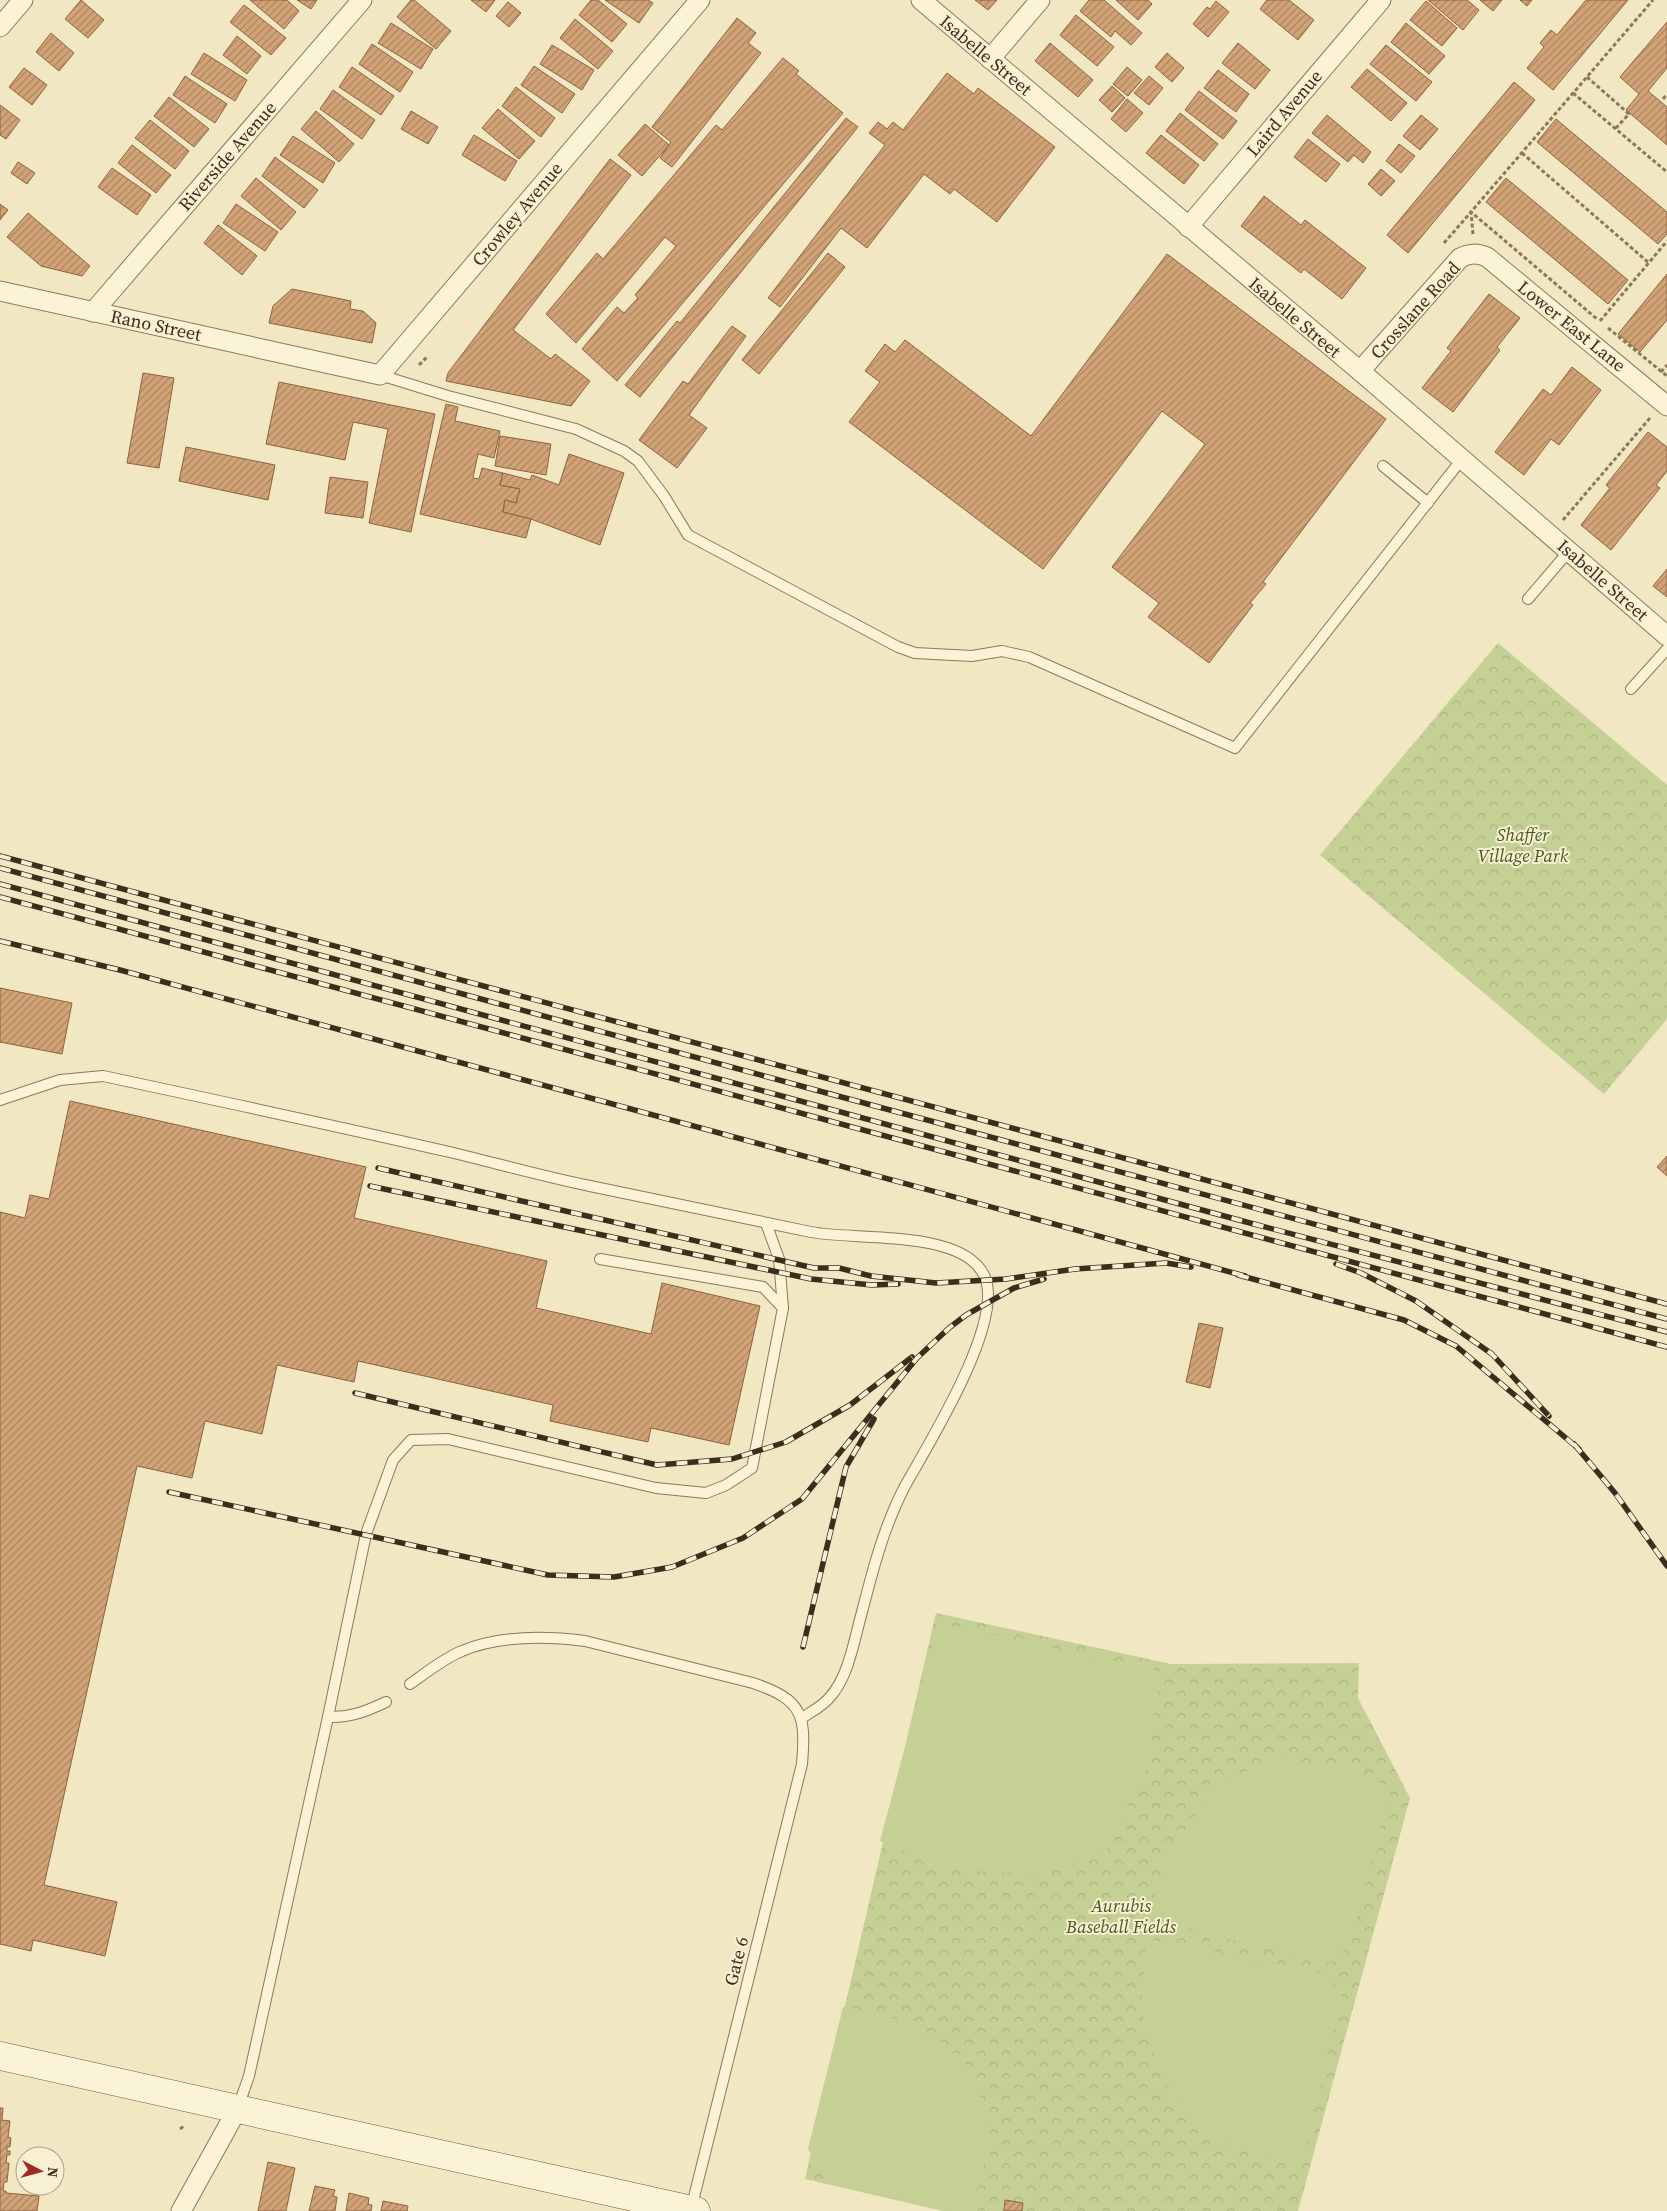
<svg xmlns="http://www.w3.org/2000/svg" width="1667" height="2211" font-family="'Source Serif 4',serif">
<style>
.forest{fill:url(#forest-crowns)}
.garden{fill:#c5d095}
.building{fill:url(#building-hatch);stroke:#8e623c}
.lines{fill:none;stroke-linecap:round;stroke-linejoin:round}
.lane-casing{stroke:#8d7858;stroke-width:12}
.street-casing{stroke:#8d7858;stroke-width:21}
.secondary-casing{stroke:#6f593b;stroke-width:29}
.path{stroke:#8d7858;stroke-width:3;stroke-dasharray:4 2.5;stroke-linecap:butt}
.lane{stroke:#fbf3d6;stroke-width:10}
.street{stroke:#fbf3d6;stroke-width:19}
.secondary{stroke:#fbf3d6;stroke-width:28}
.rail-casing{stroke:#3c2e1d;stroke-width:5.5}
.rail{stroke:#f8f0d3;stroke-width:4;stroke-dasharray:11;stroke-linecap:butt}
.labels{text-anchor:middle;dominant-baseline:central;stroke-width:4;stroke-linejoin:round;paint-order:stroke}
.street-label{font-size:18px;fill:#3c2e1d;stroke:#f8f0d3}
.park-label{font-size:18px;font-style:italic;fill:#485922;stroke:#f8f0d3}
</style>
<defs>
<pattern id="forest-crowns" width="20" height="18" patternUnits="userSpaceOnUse" patternTransform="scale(1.25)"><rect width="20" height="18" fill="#c5d095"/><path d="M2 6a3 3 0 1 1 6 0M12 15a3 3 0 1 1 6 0" fill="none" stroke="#aab380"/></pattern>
<pattern id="building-hatch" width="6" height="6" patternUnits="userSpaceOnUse" patternTransform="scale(1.25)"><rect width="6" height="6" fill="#d2a376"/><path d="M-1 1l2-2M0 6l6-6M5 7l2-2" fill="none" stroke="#ac8560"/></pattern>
</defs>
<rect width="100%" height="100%" fill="#f1e7c2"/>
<g class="forest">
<polygon points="1498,643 1667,785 1667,1019 1604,1094 1320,855"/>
<polygon points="936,1613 1171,1664 1359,1663 1358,1698 1410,1798 1298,2211 943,2211 805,2179"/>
</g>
<g class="garden">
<polygon points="938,1623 1161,1671 1146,1768 1107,1850 1040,1875 954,1870 880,1841"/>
<polygon points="1274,1757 1346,1768 1391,1787 1350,1943 1330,1964 1150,1919 1163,1862 1213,1790"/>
<polygon points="1146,1939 1325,1974 1342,1997 1301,2163 1240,2150 1191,2122 1157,2067 1141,2009"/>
<polygon points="843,2007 887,2015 934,2037 966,2065 984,2106 988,2150 971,2211 949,2211 829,2184 808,2149"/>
</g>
<g class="building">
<polygon points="81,0 104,20 88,38 65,19"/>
<polygon points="250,0 287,0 299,11 284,29"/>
<polygon points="297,0 317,0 311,9"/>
<polygon points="411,0 414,0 451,31 436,49 397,17"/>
<polygon points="471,0 495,0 486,12"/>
<polygon points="591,0 598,0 627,24 612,42 579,15"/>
<polygon points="605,0 648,0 653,3 639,23"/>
<polygon points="975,0 997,0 988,10"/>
<polygon points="1089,0 1104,0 1142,33 1131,45 1115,31 1111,37 1080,11"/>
<polygon points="1116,0 1148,0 1152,4 1138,20"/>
<polygon points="1267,0 1289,0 1314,20 1298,40 1260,9"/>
<polygon points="1428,0 1467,0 1479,10 1463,30"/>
<polygon points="1480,0 1502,0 1493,11"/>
<polygon points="1520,0 1532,0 1527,6"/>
<polygon points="1586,0 1628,0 1553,90 1527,68 1544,47 1540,43 1551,30 1557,35"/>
<polygon points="1216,1 1229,12 1208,37 1193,24 1207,7 1210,9"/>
<polygon points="1426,1 1457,28 1442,46 1410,20"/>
<polygon points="508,2 521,13 509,27 496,16"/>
<polygon points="244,5 286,38 271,55 230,22"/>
<polygon points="1076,15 1114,47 1097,66 1060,35"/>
<polygon points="737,18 756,33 748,43 761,53 672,167 660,158 671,142 652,127"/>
<polygon points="575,19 613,51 598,69 560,38"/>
<polygon points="1667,22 1667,68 1648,91 1667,107 1667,145 1626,110 1639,94 1620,77"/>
<polygon points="391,23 433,49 421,69 378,43"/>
<polygon points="1406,23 1445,56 1429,74 1391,42"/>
<polygon points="51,33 74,53 59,71 36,52"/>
<polygon points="237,36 261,56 247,74 223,55"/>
<polygon points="1050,43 1093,80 1078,97 1035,61"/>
<polygon points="1238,43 1270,70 1255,89 1222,63"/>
<polygon points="372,44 413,72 400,92 359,64"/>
<polygon points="552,45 594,70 582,90 540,64"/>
<polygon points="1386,45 1432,82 1416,101 1370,64"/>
<polygon points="204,53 247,80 235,101 191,74"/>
<polygon points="1167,53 1184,68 1172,82 1155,67"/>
<polygon points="783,58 799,71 796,74 843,113 617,381 582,349 617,307 624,313 638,298 635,295 676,246 665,237 576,343 546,314 597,253 603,259 716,125 722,130"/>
<polygon points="534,66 575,94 562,113 521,85"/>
<polygon points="352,67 394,96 381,115 339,87"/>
<polygon points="1127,67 1142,80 1128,96 1113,84"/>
<polygon points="24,68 47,85 32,105 9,87"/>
<polygon points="1367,69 1407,103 1391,121 1351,87"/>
<polygon points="1218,70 1249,94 1236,112 1204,88"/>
<polygon points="947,73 974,94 978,88 1055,147 997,222 954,189 950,194 924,174 867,248 841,228 780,307 768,298 885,145 869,133 878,122 887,129 893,122 903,130"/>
<polygon points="185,76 227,104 215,123 173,95"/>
<polygon points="1149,76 1163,88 1149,105 1134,93"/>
<polygon points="1514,82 1535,100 1408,253 1387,235"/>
<polygon points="1112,86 1125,98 1112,112 1099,100"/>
<polygon points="516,87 555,118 541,137 502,106"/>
<polygon points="333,90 375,120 362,139 320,109"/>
<polygon points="1199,91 1237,121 1223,139 1185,110"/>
<polygon points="169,97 209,129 194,147 154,116"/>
<polygon points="1127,99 1143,113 1126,132 1111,119"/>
<polygon points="0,105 20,120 6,139 0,135"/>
<polygon points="498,109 535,141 519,159 482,128"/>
<polygon points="316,111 354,144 339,162 301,129"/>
<polygon points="411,111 438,127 428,144 401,129"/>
<polygon points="1180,113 1218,144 1204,161 1166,131"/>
<polygon points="1327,115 1371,152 1363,163 1354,155 1348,162 1312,133"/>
<polygon points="1421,115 1438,129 1420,150 1403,136"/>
<polygon points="846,118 858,127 640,397 625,385 677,321 680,323"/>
<polygon points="1556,119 1667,212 1667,234 1658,244 1537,142"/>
<polygon points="150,120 189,151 175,169 135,138"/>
<polygon points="645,124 669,145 642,176 618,155"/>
<polygon points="474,135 517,161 505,181 462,155"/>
<polygon points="1161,135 1199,165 1184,184 1146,153"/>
<polygon points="293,136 335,163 323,183 280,155"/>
<polygon points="1308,139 1340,164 1326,182 1294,157"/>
<polygon points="1399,144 1415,156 1401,173 1386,161"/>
<polygon points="132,145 171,175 156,193 118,163"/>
<polygon points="275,157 318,190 304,208 262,176"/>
<polygon points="610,159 631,175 513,330 551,359 555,354 590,381 571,406 446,381 448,373"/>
<polygon points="18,162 35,173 27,184 11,173"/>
<polygon points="112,168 151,195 137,215 98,187"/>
<polygon points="1381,169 1395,181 1381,196 1368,184"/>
<polygon points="256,178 296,212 281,230 241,196"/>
<polygon points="1506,178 1628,280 1608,304 1486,202"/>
<polygon points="1264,196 1301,225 1305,220 1366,268 1342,299 1304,269 1301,273 1241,226"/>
<polygon points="0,204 8,210 0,220"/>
<polygon points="236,204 278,232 265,251 223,223"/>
<polygon points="28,213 90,266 82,276 41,266 7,237"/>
<polygon points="218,225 257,256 242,275 204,243"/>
<polygon points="828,253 845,267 759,374 742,360"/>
<polygon points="1167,254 1386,419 1263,582 1266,584 1250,603 1253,605 1209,663 1148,617 1159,603 1112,567 1205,444 1162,411 1043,569 849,422 880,382 865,371 885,344 895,352 905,340 1031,436"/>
<polygon points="1667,274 1667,320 1640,352 1618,334"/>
<polygon points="292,289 351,301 350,309 363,311 376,323 372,343 269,323 273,306"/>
<polygon points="1489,294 1520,318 1497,347 1500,350 1453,412 1422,388 1451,351 1447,348"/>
<polygon points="732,326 746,336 689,415 707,428 677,468 639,440 683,381 688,384"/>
<polygon points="1572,367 1601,390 1559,445 1551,439 1524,475 1495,452 1543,389 1551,395"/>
<polygon points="143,373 174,378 159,468 127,463"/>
<polygon points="279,382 435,414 411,532 369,523 388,429 353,422 345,460 266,444"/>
<polygon points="446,404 458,407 455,421 500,431 494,458 478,454 473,478 479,479 482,468 503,473 500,485 520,489 516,503 505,500 503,512 531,519 526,538 420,514"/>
<polygon points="1648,432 1667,447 1667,471 1656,485 1660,488 1611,550 1581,525 1610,488 1606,485"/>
<polygon points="500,436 551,444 546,475 495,466"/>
<polygon points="186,447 275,465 268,500 179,481"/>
<polygon points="569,454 624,473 600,545 531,519 503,512 505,500 516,503 520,489 500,485 503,473 530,480 532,475 559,485"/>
<polygon points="330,477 368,482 363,518 325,513"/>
<polygon points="1667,569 1667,597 1653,586"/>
<polygon points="0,988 72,1003 62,1054 0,1042"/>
<polygon points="70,1101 366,1167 354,1218 547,1261 536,1308 651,1334 662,1283 760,1306 729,1445 651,1428 648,1442 550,1421 553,1405 358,1361 354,1382 277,1365 262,1434 205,1421 192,1478 137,1466 44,1885 117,1902 105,1956 33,1940 31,1951 0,1944 0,1212 25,1218 30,1195 49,1199"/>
<polygon points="1667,1156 1667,1176 1657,1167"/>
<polygon points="1199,1323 1223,1328 1210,1388 1186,1382"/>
<polygon points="0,2108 3,2108 2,2120 10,2121 8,2137 11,2138 10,2147 7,2147 7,2151 10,2151 10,2155 7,2155 6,2163 9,2163 7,2182 4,2182 3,2191 6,2191 6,2193 39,2196 37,2211 0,2211"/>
<polygon points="268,2162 295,2168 286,2211 258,2211"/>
<polygon points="315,2186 335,2190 333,2196 337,2197 335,2211 309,2211"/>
<polygon points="349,2193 369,2198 368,2204 372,2205 371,2211 346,2211"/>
<polygon points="1005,2200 1023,2203 1022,2211 1004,2211"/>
<polygon points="383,2201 408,2206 407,2211 381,2211"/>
</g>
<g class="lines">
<defs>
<g id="lane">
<polyline points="380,375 448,396 576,429 624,451 638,461 664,496 688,535 898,647 915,653 972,656 1002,651 1029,657 1235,748 1462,459"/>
<polyline points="1383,466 1428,503"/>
<polyline points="1528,599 1569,551"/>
<polyline points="1631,689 1667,649"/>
<path d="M0 1100 60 1080 103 1076C220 1101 337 1126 454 1153 499 1164 545 1177 590 1186 664 1202 738 1217 811 1232 855 1241 969 1228 986 1280 1001 1328 929 1443 905 1486 884 1526 873 1569 862 1612 854 1640 849 1676 830 1697 823 1706 811 1712 802 1718"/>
<polyline points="766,1223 779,1259 783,1308"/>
<path d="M410 1684C426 1673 444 1658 462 1651 500 1635 545 1636 585 1641L753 1683C803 1700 806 1715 802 1764L691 2209"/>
<path d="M328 1717C350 1718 367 1711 386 1702"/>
<polyline points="238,2107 249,2076 328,1717 366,1534 393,1460 411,1440 448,1439 656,1488 706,1493 726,1485 752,1468 783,1308 763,1287 600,1259"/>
</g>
<g id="street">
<polyline points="921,0 1360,371 1667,636"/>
<polyline points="0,27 23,0"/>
<polyline points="990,59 1040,0"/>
<polyline points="1188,227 1381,0"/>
<polyline points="0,291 380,375 700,0"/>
<polyline points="93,312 362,0"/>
<path d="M1360 371 1460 258C1470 253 1477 253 1487 257L1667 406"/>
<polyline points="181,2211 238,2108"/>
</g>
<polyline id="secondary" points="0,2056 696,2211"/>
</defs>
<use href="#lane" class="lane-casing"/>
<use href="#street" class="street-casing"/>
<use href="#secondary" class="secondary-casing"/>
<g class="path">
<polyline points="1587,77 1629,114 1616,128"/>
<polyline points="1573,93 1667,172"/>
<polyline points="1663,99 1667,94"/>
<polyline points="1522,153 1649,263"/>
<polyline points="1473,234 1471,212 1653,0"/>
<polyline points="1444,243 1471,212 1597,319"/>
<polyline points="1600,321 1667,241"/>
<polyline points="1608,328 1667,376"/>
<polyline points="419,365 428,356"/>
<polyline points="1661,372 1667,365"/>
<polyline points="1563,520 1650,418"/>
<polyline points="180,2129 184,2126"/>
</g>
<use href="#lane" class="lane"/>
<use href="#street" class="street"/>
<use href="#secondary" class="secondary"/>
<defs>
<g id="rail">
<polyline points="0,856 1667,1304"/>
<polyline points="0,868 823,1092 1667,1319"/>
<polyline points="0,884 1250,1223 1667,1332"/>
<polyline points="0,897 1667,1347"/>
<polyline points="0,941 120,970 1245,1276"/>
<polyline points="378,1168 814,1268 839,1268 871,1276 936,1283 1006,1279 1075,1269 1166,1263 1191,1267"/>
<polyline points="370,1186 811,1279 872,1285 898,1284"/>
<polyline points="1336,1264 1361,1273 1416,1301 1492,1354 1549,1416"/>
<polyline points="1238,1275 1404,1320 1456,1346 1579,1449"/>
<polyline points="355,1393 657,1465 732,1459 786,1442 850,1405 912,1357"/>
<polyline points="1574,1444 1615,1493 1667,1566"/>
<polyline points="169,1492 548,1575 614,1577 672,1567 743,1538 802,1499 917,1358 949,1328 966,1315 1014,1288 1044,1279"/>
<polyline points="803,1647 846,1467 874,1419"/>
</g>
</defs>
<use href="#rail" class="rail-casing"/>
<use href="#rail" class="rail"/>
</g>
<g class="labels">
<g class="street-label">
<text transform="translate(986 55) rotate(40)">Isabelle Street</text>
<text transform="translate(1284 113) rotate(-50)">Laird Avenue</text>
<text transform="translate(227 156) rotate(-49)">Riverside Avenue</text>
<text transform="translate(517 214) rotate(-50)">Crowley Avenue</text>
<text transform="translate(1415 310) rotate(-48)">Crosslane Road</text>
<text transform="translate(1295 317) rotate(40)">Isabelle Street</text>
<text transform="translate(156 325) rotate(12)">Rano Street</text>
<text transform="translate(1572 326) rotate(39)">Lower East Lane</text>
<text transform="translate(1603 580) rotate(41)">Isabelle Street</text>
<text transform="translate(736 1961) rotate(-76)">Gate 6</text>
</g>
<g class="park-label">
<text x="1523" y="834">Shaffer<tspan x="1523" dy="21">Village Park</tspan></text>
<text x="1121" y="1905">Aurubis<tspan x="1121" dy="21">Baseball Fields</tspan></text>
</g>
</g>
<g transform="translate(40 2171) rotate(96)"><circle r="24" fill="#f8f0d3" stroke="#ada28a"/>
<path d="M0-4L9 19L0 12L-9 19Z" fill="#a02b23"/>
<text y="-8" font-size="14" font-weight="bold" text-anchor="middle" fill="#3c2e1d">N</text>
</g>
</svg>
